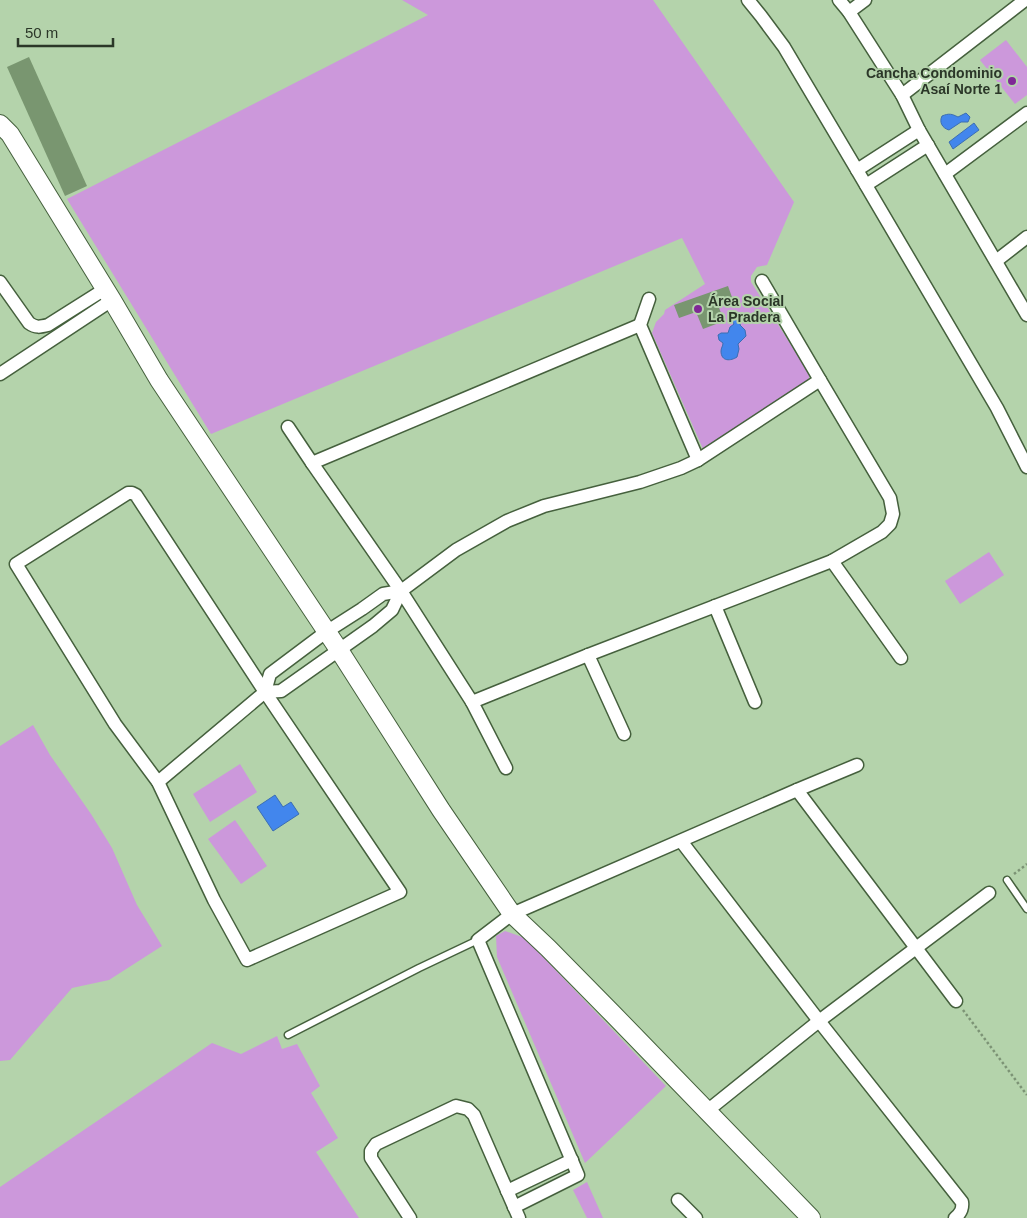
<svg xmlns="http://www.w3.org/2000/svg" width="1027" height="1218" font-family="Arial,sans-serif">
<style>
.green{fill:#cc98db}
.water{fill:#4286ed;stroke:#3b6eb2}
.building{fill:#799670}
.lines{fill:none;stroke-linecap:round;stroke-linejoin:round}
.lane-casing{stroke:#45603d;stroke-width:9}
.street-casing{stroke:#45603d;stroke-width:15}
.secondary-casing{stroke:#45603d;stroke-width:20}
.path{stroke:#7c9375;stroke-width:2.5;stroke-dasharray:2.5 2.5;stroke-linecap:butt}
.lane{stroke:#fff;stroke-width:6}
.street{stroke:#fff;stroke-width:12}
.secondary{stroke:#fff;stroke-width:18}
.poi-dot{fill:#7f2896;stroke:#b4d3ab;stroke-width:2}
.labels{text-anchor:middle;dominant-baseline:central;stroke-width:4;stroke-linejoin:round;paint-order:stroke}
.poi-label{font-size:14px;font-weight:bold;fill:#2b3728;stroke:#b4d3ab;text-anchor:end}
</style>
<rect width="100%" height="100%" fill="#b4d3ab"/>
<g class="green">
<polygon points="402,0 653,0 794,202 767,265 757,267 751,276 751,282 810,375 806,386 708,453 703,449 652,333 656,322 664,314 665,310 705,284 682,238 211,434 67,199 428,15"/>
<polygon points="1006,40 1027,67 1027,95 1015,104 980,60"/>
<polygon points="989,552 1004,575 960,604 945,581"/>
<polygon points="33,725 50,755 91,814 112,848 137,905 162,946 109,980 72,988 10,1060 0,1061 0,746"/>
<polygon points="240,764 257,792 210,822 193,794"/>
<polygon points="235,820 267,866 241,884 208,839"/>
<polygon points="505,931 525,938 666,1086 585,1163 497,957 496,936"/>
<polygon points="277,1036 282,1049 297,1044 320,1086 311,1093 338,1138 316,1152 359,1218 0,1218 0,1187 212,1043 241,1054"/>
<polygon points="587,1182 603,1218 587,1218 573,1190"/>
</g>
<g class="water">
<path d="M966 113 970 117 968 122H961L949 130C942 128 939 122 942 116 949 113 952 114 958 117Z"/>
<polygon points="974,123 979,130 953,149 949,142"/>
<path d="M735 313C744 312 742 319 740 325L745 330 746 336 738 344 739 349 737 357C731 361 721 362 721 351 721 348 723 346 723 343L719 340 718 335 721 333H728L730 327 734 324 731 319V317Z"/>
<polygon points="275,795 283,807 291,802 299,814 273,831 257,807"/>
</g>
<g class="building">
<polygon points="29,57 87,186 65,196 7,67"/>
<polygon points="728,286 733,300 718,305 724,321 703,329 696,312 679,318 674,305"/>
</g>
<g class="lines">
<defs>
<g id="lane">
<polyline points="1007,880 1027,909"/>
<polyline points="288,1035 419,968 478,940"/>
</g>
<g id="street">
<polyline points="748,0 761,16 784,47 857,170 997,408 1027,467"/>
<polyline points="839,0 849,12 902,95 919,130 1027,315"/>
<polyline points="849,12 865,0"/>
<polyline points="902,95 1025,0"/>
<polyline points="857,170 919,130"/>
<polyline points="945,174 1027,113"/>
<polyline points="866,185 928,145"/>
<polyline points="996,261 1027,237"/>
<polyline points="762,281 820,380"/>
<path d="M0 282 29 323C36 328 40 327 48 325L105 289"/>
<polyline points="649,299 640,325 698,460"/>
<polyline points="0,374 112,300"/>
<polyline points="288,427 312,463 640,325"/>
<polyline points="312,463 401,591 472,702"/>
<polygon points="128,493 132,493 136,495 265,692 400,892 247,960 214,900 158,782 115,724 16,564"/>
<polyline points="832,561 901,658"/>
<polyline points="715,606 755,702"/>
<polyline points="588,655 624,734"/>
<polyline points="265,692 281,691 373,626 392,610 401,591 456,550 507,521 544,506 640,482 681,468 698,460 820,380 890,498 893,514 890,524 882,532 832,561 588,655 472,702 506,768"/>
<polyline points="158,782 265,692 270,674 326,632 362,609 383,594 401,591"/>
<polyline points="797,790 956,1001"/>
<path d="M681 841 819 1021 962 1202C963 1209 961 1213 955 1218"/>
<polyline points="707,1111 819,1021 989,893"/>
<polyline points="507,1191 572,1160"/>
<polyline points="678,1200 696,1218"/>
<polyline points="514,1207 578,1175 478,940 512,914 797,790 857,765"/>
<polyline points="410,1218 371,1158 371,1151 376,1144 456,1106 468,1109 474,1115 519,1218"/>
</g>
<polyline id="secondary" points="0,124 10,134 112,300 159,380 339,650 441,810 512,914 548,948 612,1013 811,1218"/>
</defs>
<use href="#lane" class="lane-casing"/>
<use href="#street" class="street-casing"/>
<use href="#secondary" class="secondary-casing"/>
<g class="path">
<polyline points="1014,874 1027,864"/>
<polyline points="963,1010 1027,1095"/>
</g>
<use href="#lane" class="lane"/>
<use href="#street" class="street"/>
<use href="#secondary" class="secondary"/>
</g>
<g class="poi-dot">
<circle cx="1012" cy="81" r="5"/>
<circle cx="698" cy="309" r="5"/>
</g>
<g class="labels">
<g class="poi-label">
<text x="1002" y="73">Cancha Condominio<tspan x="1002" dy="16">Asaí Norte 1</tspan></text>
<text x="708" y="301" text-anchor="start">Área Social<tspan x="708" dy="16">La Pradera</tspan></text>
</g>
</g>
<path d="M18 38v8h95v-8" fill="none" stroke="#2b3728" stroke-width="2.5"/>
<text x="25" y="38" font-size="15" fill="#2b3728" stroke="#b4d3ab" stroke-width="4" paint-order="stroke">50 m</text>
</svg>
